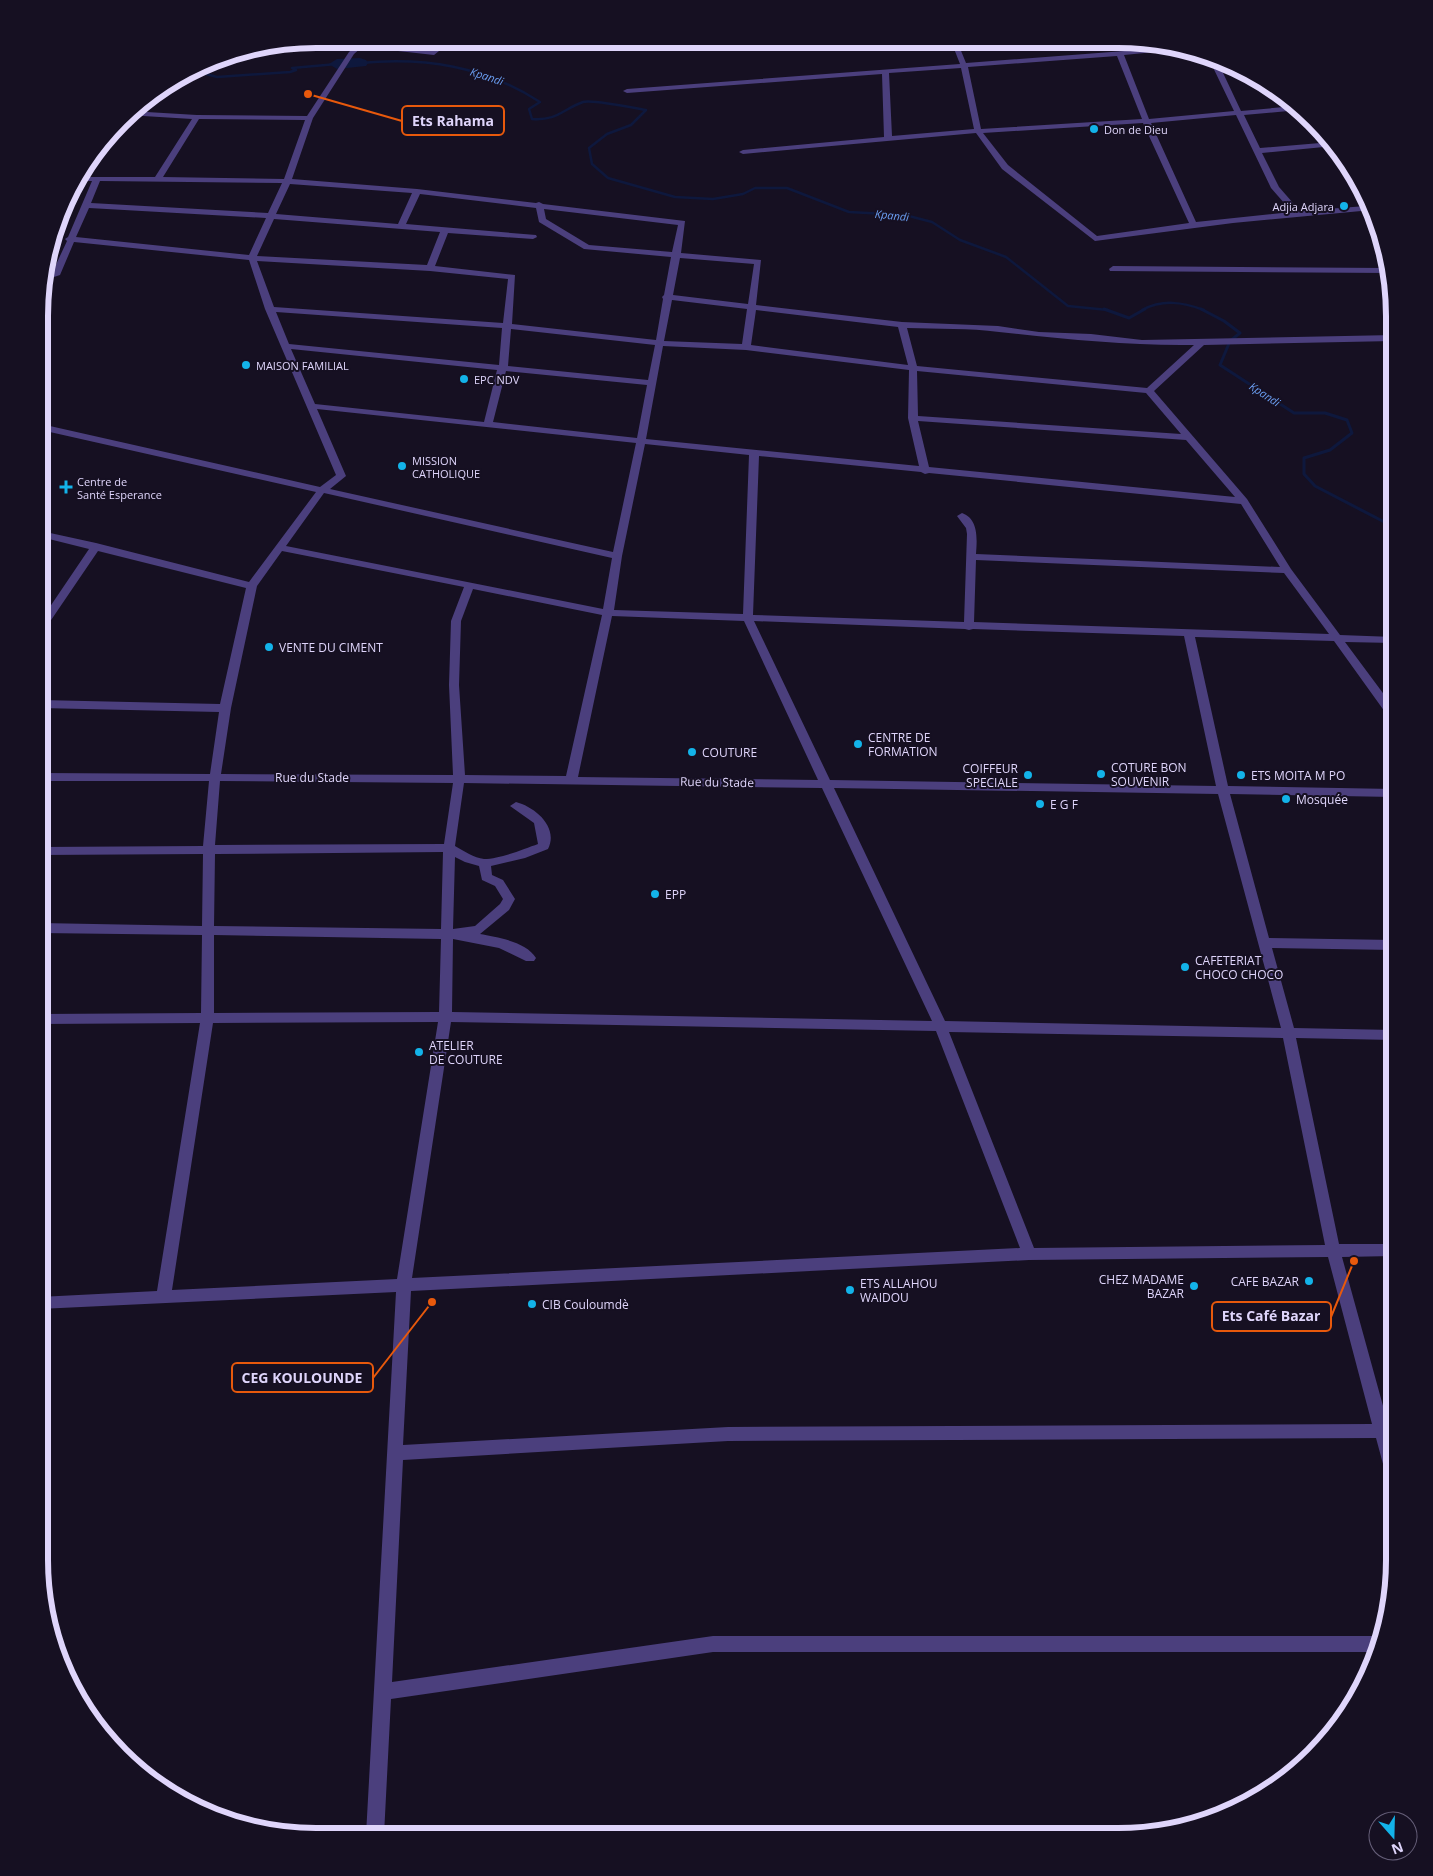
<svg xmlns="http://www.w3.org/2000/svg" width="1433" height="1876" font-family="'Open Sans',sans-serif">
<style>
.lines{fill:none;stroke-linecap:round;stroke-linejoin:round}
.stream-far1{stroke:#0e183d;stroke-width:2.5}
.stream{stroke:#0e183d;stroke-width:3}
.river{fill:#0e183d;fill-rule:evenodd}
.street{fill:#4b3f7d;fill-rule:evenodd}
.poi-dot{fill:#13b3e9;stroke:#161022;stroke-width:2}
.labels{text-anchor:middle;dominant-baseline:central;stroke-width:4;stroke-linejoin:round;paint-order:stroke}
.far-water-label{font-size:11px;font-style:italic;fill:#6b9ff3;stroke:#161022}
.far-poi-label{font-size:11px;fill:#dfd5fb;stroke:#161022;text-anchor:start}
.poi-label{font-size:12px;fill:#dfd5fb;stroke:#161022;text-anchor:start}
.street-label{font-size:12px;fill:#dfd5fb;stroke:#161022}
.rim{fill:none;stroke:#dfd5fb;stroke-width:6}
.leader{fill:none;stroke:#e8590c;stroke-width:2}
.callout-dot{fill:#e8590c;stroke:#161022;stroke-width:2}
.callout{fill:#161022;stroke:#e8590c;stroke-width:2}
.callout-label{font-size:14px;text-anchor:middle;font-weight:bold;fill:#dfd5fb}
</style>
<rect width="100%" height="100%" fill="#161022"/>
<g class="lines">
<g class="stream-far1">
<path d="M360 63C425 57 484 66 540 102L529 109 532 119C557 121 563 109 583 102 591 99 635 108 646 110L631 125 607 134 589 148 592 164 608 178 675 197 713 199 743 194 755 188H787L849 212 905 215 932 222 960 240 1006 257 1068 306 1108 310"/>
<polyline points="195,71 217,77 290,72 296,70 292,68 337,64"/>
<path d="M1142 310C1163 299 1182 302 1204 310"/>
</g>
<g class="stream">
<polyline points="1104,309 1129,318 1145,309"/>
<polyline points="1201,309 1224,321 1240,333 1230,341 1220,365 1294,413 1325,413 1347,420 1352,433 1330,450 1304,458 1304,474 1315,486 1394,527"/>
</g>
<polygon class="river" points="360,58 366,60 368,63 366,66 337,69 329,64 337,59"/>
<g class="street">
<path d="M320 39 359 43 364 39H371L367 44 432 51 447 39H454L434 55 362 47 354 54 313 118 292 179 417 189 536 203 539 202 543 204 685 221 681 253 761 260 756 305 902 322 998 326 1039 332 1091 334 1142 340 1394 335V341L1204 345 1154 391 1247 499 1291 569 1340 635 1394 637V643L1345 642 1394 708V720L1390 719 1334 641 1195 637 1228 786 1394 789V797L1230 794 1269 938 1394 940V950L1272 948 1294 1028 1394 1030V1040L1296 1038 1339 1244H1394V1256L1342 1257 1388 1424H1394V1438H1392L1394 1445V1482L1388 1480 1386 1475 1376 1438 728 1441 403 1460 392 1682 713 1636H1381L1378 1652H713L391 1699 384 1835H366L396 1292 39 1309V1297L157 1291 200 1023 40 1024V1014L201 1013 202 935 40 933V923L202 926 203 854 40 855V847L203 846 209 781H40V773L210 774 219 712 40 708V700L220 704 246 588 98 551 45 629 40 630 41 620 89 549 41 537V531L96 543 249 582 316 492 41 430V424L320 487 336 475 265 309 249 260 74 242 60 275 42 281 41 279 42 275 53 271 67 241 65 239 68 237 92 181H74L76 177H155L192 119 127 115 130 111 197 115 307 116 349 52 355 46 323 41ZM199 119 305 120 284 179 163 177ZM100 181 282 183 268 213 91 203ZM290 184 412 193 398 224 276 214ZM420 194 536 208 539 222 584 249 671 257 664 295 662 297 663 299 656 340 512 324 515 275 435 266 448 233 533 239 537 237 536 235 406 224ZM89 208 266 218 249 255 76 237ZM544 209 678 225 672 252 589 245 546 219ZM274 219 440 232 427 265 257 256ZM680 258 754 264 748 304 673 295ZM257 261 430 271 508 279 503 323 274 307ZM672 300 747 309 742 344 664 341ZM756 310 898 327 908 365 751 345ZM276 312 502 328 499 365 289 344ZM907 328C938 329 969 328 999 332 1064 339 1129 346 1194 345L1147 388 917 366ZM511 329 655 345 648 380 508 366ZM663 346 746 350 909 370 908 418 919 466 646 439ZM291 349 497 370 484 422 315 404ZM506 371 647 385 637 438 493 422ZM917 371 1146 393 1181 434 918 416ZM317 409 636 443 613 552 330 489 346 476ZM918 421 1186 440 1235 497 929 467ZM645 444 749 455 743 614 614 610 622 556ZM759 456 921 472 925 474 929 473 1241 504 1280 567 976 554C977 540 979 519 962 513L957 516 966 528 967 534 964 622 753 615ZM324 493 612 558 603 609 286 546ZM282 551 464 587 451 621 449 685 453 775 221 774 231 708 257 586ZM976 560 1284 573 1329 634 974 622ZM473 589 602 615 566 776 465 775 459 685 461 621ZM612 616 744 621 818 780 578 777ZM754 621 965 629 969 630 973 629 1184 636 1216 786 830 780ZM220 781 453 783 444 844 215 845ZM464 783 822 788 932 1021 452 1012 453 939 499 948 526 961H534L536 958C527 942 497 937 480 934L509 910 515 899 503 880 492 875 491 866 525 858 548 849C559 827 535 807 516 802L510 806 534 823 538 844C524 849 500 859 484 859 474 858 464 851 455 846ZM834 788 1218 794 1281 1028 945 1021ZM443 852 441 929 214 926 215 854ZM455 857 465 862 479 866 482 880 495 886 503 899 500 904 475 926 453 929ZM214 935 441 939 439 1012 214 1013ZM438 1022 397 1279 172 1290 213 1023ZM451 1022 936 1031 1020 1248 412 1278ZM949 1032 1283 1038 1325 1245 1034 1248ZM1328 1257 1372 1424 728 1427 403 1445 411 1291 1029 1260Z"/>
<path d="M951 41H957L966 63 1177 47 1185 49 1124 55 1149 119 1234 111 1208 57 1216 58 1241 111 1295 106 1299 110 1244 115 1260 148 1332 142 1334 146 1262 153 1279 187 1300 211 1366 206 1342 163 1344 161 1366 193 1372 210 1233 223 1095 241 1002 169 976 133 743 154 739 152 743 150 884 137 882 74 627 93 623 91 627 89 960 64ZM1117 56 1142 119 981 129 968 67ZM961 68 974 129 892 136 889 73ZM1236 115 1271 188 1292 212 1196 222 1151 123ZM1143 123 1189 223 1097 236 1008 165 983 133Z"/>
<polygon points="1113,266 1388,268 1389,273 1110,271 1109,269"/>
</g>
</g>
<g class="poi-dot">
<circle cx="1094" cy="129" r="5"/>
<circle cx="1344" cy="206" r="5"/>
<circle cx="246" cy="365" r="5"/>
<circle cx="464" cy="379" r="5"/>
<circle cx="402" cy="466" r="5"/>
<path d="M63.5 479.5h5v5h5v5h-5v5h-5v-5h-5v-5h5z"/>
<circle cx="269" cy="647" r="5"/>
<circle cx="858" cy="744" r="5"/>
<circle cx="692" cy="752" r="5"/>
<circle cx="1101" cy="774" r="5"/>
<circle cx="1028" cy="775" r="5"/>
<circle cx="1241" cy="775" r="5"/>
<circle cx="1286" cy="799" r="5"/>
<circle cx="1040" cy="804" r="5"/>
<circle cx="655" cy="894" r="5"/>
<circle cx="1185" cy="967" r="5"/>
<circle cx="419" cy="1052" r="5"/>
<circle cx="1309" cy="1281" r="5"/>
<circle cx="1194" cy="1286" r="5"/>
<circle cx="850" cy="1290" r="5"/>
<circle cx="532" cy="1304" r="5"/>
</g>
<g class="labels">
<g class="far-water-label">
<text transform="translate(487 76) rotate(18)">Kpandi</text>
<text transform="translate(892 215) rotate(6)">Kpandi</text>
<text transform="translate(1265 394) rotate(33)">Kpandi</text>
</g>
<g class="far-poi-label">
<text x="1104" y="129">Don de Dieu</text>
<text x="1334" y="206" text-anchor="end">Adjia Adjara</text>
<text x="256" y="365">MAISON FAMILIAL</text>
<text x="474" y="379">EPC NDV</text>
<text x="412" y="460">MISSION<tspan x="412" dy="13">CATHOLIQUE</tspan></text>
<text x="77" y="481">Centre de<tspan x="77" dy="13">Santé Esperance</tspan></text>
</g>
<g class="poi-label">
<text x="279" y="647">VENTE DU CIMENT</text>
<text x="868" y="737">CENTRE DE<tspan x="868" dy="14">FORMATION</tspan></text>
<text x="702" y="752">COUTURE</text>
<text x="1111" y="767">COTURE BON<tspan x="1111" dy="14">SOUVENIR</tspan></text>
<text x="1018" y="768" text-anchor="end">COIFFEUR<tspan x="1018" dy="14">SPECIALE</tspan></text>
<text x="1251" y="775">ETS MOITA M PO</text>
<text x="1296" y="799">Mosquée</text>
<text x="1050" y="804">E G F</text>
<text x="665" y="894">EPP</text>
<text x="1195" y="960">CAFETERIAT<tspan x="1195" dy="14">CHOCO CHOCO</tspan></text>
<text x="429" y="1045">ATELIER<tspan x="429" dy="14">DE COUTURE</tspan></text>
<text x="1184" y="1279" text-anchor="end">CHEZ MADAME<tspan x="1184" dy="14">BAZAR</tspan></text>
<text x="1299" y="1281" text-anchor="end">CAFE BAZAR</text>
<text x="860" y="1283">ETS ALLAHOU<tspan x="860" dy="14">WAIDOU</tspan></text>
<text x="542" y="1304">CIB Couloumdè</text>
</g>
<g class="street-label">
<text x="312" y="777">Rue du Stade</text>
<text transform="translate(717 782) rotate(1)">Rue du Stade</text>
</g>
</g>
<path d="M0 0H1433V1876H0ZM316 48H1118A268 268 0 0 1 1386 316V1560A268 268 0 0 1 1118 1828H316A268 268 0 0 1 48 1560V316A268 268 0 0 1 316 48Z" fill="#161022" fill-rule="evenodd"/>
<path class="rim" d="M316 48H1118A268 268 0 0 1 1386 316V1560A268 268 0 0 1 1118 1828H316A268 268 0 0 1 48 1560V316A268 268 0 0 1 316 48Z"/>
<path class="leader" d="M308 94L402 121M1354 1261L1331 1317M432 1302L373 1378"/>
<g class="callout-dot">
<circle cx="308" cy="94" r="5"/>
<circle cx="1354" cy="1261" r="5"/>
<circle cx="432" cy="1302" r="5"/>
</g>
<g class="callout">
<rect x="402" y="106" width="102" height="29" rx="5"/>
<rect x="1212" y="1302" width="119" height="29" rx="5"/>
<rect x="232" y="1363" width="141" height="29" rx="5"/>
</g>
<g class="callout-label">
<text x="453" y="126">Ets Rahama</text>
<text x="1271" y="1321">Ets Café Bazar</text>
<text x="302" y="1383">CEG KOULOUNDE</text>
</g>
<g transform="translate(1393 1836) rotate(160)"><circle r="24" fill="#161022" stroke="#665f79"/>
<path d="M0-4L9 19L0 12L-9 19Z" fill="#13b3e9"/>
<text y="-8" font-size="14" font-weight="bold" text-anchor="middle" fill="#dfd5fb">N</text>
</g>
</svg>
